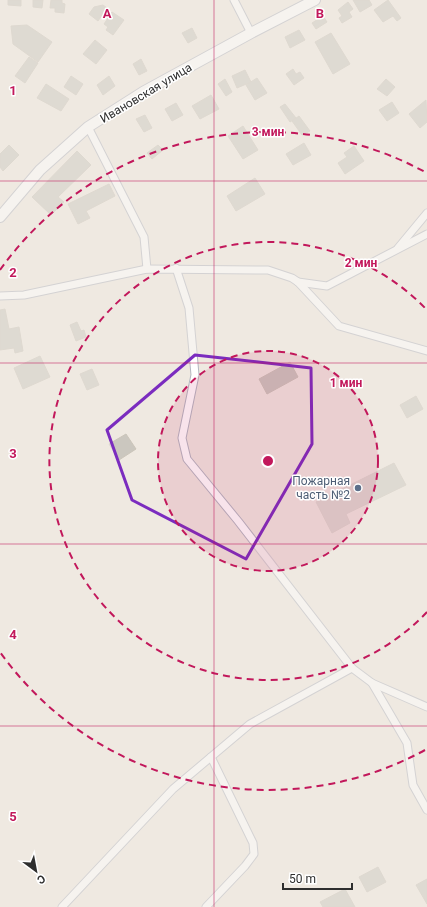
<svg xmlns="http://www.w3.org/2000/svg" width="427" height="907" font-family="Roboto,sans-serif">
<style>
.building{fill:#cbc7bf;stroke:#cbc5ba}
.lines{fill:none;stroke-linecap:round;stroke-linejoin:round}
.street-casing{stroke:#b4b7c1;stroke-width:9}
.secondary-casing{stroke:#b4b7c1;stroke-width:12}
.street{stroke:#fff;stroke-width:7}
.secondary{stroke:#fff;stroke-width:10}
.marked{fill:none;stroke:#7b2cbf;stroke-width:3;stroke-linejoin:round}
.grid{fill:none;stroke:#c2185b;stroke-width:1;stroke-opacity:0.55}
.ring{fill:none;stroke:#c2185b;stroke-width:2;stroke-dasharray:7 5}
.service-dot{fill:#5c6f8a;stroke:#fff;stroke-width:1.5}
.labels{text-anchor:middle;dominant-baseline:central;stroke-width:3;stroke-linejoin:round;paint-order:stroke}
.street-label{font-size:12px;fill:#2e2e2e;stroke:#fff}
.service-label{font-size:12px;fill:#4e5e75;stroke:#fff;text-anchor:end}
.grid-label{font-size:13px;text-anchor:middle;font-weight:bold;fill:#c2185b;stroke:#fff;stroke-width:3;stroke-linejoin:round;paint-order:stroke}
.centre{fill:#c2185b;stroke:#fff;stroke-width:2}
.ring-label{font-size:12px;text-anchor:middle;font-weight:bold;fill:#c2185b;stroke:#fff;stroke-width:3;stroke-linejoin:round;paint-order:stroke}
</style>
<rect width="100%" height="100%" fill="#efe9e1"/>
<g class="building">
<polygon points="8,0 21,0 21,6 8,5"/>
<polygon points="33,0 43,0 42,8 33,7"/>
<polygon points="51,0 62,0 62,3 65,4 64,13 55,12 55,8 50,8"/>
<polygon points="353,0 369,0 372,5 360,12"/>
<polygon points="388,0 401,18 397,21 393,16 383,22 374,10"/>
<polygon points="348,2 353,9 349,12 352,17 342,23 339,18 342,16 338,10"/>
<polygon points="103,5 107,8 98,21 89,14 94,7"/>
<polygon points="112,12 124,20 113,35 106,30 108,27 104,24"/>
<polygon points="323,16 327,22 316,29 312,23"/>
<polygon points="27,25 52,42 38,62 13,44 11,26"/>
<polygon points="192,28 197,38 188,43 182,33"/>
<polygon points="299,30 305,40 290,48 285,37"/>
<polygon points="331,33 350,64 333,74 315,42"/>
<polygon points="95,40 107,50 96,64 83,54"/>
<polygon points="29,57 38,63 25,83 15,76"/>
<polygon points="141,59 147,71 139,75 133,64"/>
<polygon points="293,69 296,74 300,72 304,78 294,85 286,74"/>
<polygon points="245,70 251,82 237,88 232,76"/>
<polygon points="71,76 83,84 76,95 64,87"/>
<polygon points="109,76 115,86 103,95 97,85"/>
<polygon points="257,78 267,93 255,100 246,85"/>
<polygon points="225,79 232,92 226,96 218,84"/>
<polygon points="386,79 395,87 387,96 377,89"/>
<polygon points="46,84 69,99 61,111 37,98"/>
<polygon points="211,95 219,109 200,119 192,106"/>
<polygon points="426,100 427,122 420,128 409,114"/>
<polygon points="392,102 399,113 387,121 379,110"/>
<polygon points="176,103 183,115 172,121 165,109"/>
<polygon points="285,104 296,118 290,122 280,107"/>
<polygon points="145,115 152,128 144,132 136,119"/>
<polygon points="299,116 310,131 302,135 292,121"/>
<polygon points="243,126 258,150 243,159 228,136"/>
<polygon points="304,143 311,155 293,165 286,154"/>
<polygon points="9,145 19,155 3,171 0,167 0,154"/>
<polygon points="158,145 163,150 152,159 147,153"/>
<polygon points="354,146 364,161 345,174 338,163 347,157 344,153"/>
<polygon points="77,151 91,165 58,197 64,202 51,215 32,197"/>
<polygon points="255,178 265,194 236,211 227,196"/>
<polygon points="109,184 115,196 86,211 90,218 78,224 68,204"/>
<polygon points="5,309 9,329 19,327 23,351 15,353 14,348 0,350 0,310"/>
<polygon points="77,322 81,331 84,330 86,337 76,341 70,325"/>
<polygon points="40,356 50,377 23,389 14,368"/>
<polygon points="290,362 298,377 267,394 259,379"/>
<polygon points="92,369 99,385 87,390 80,374"/>
<polygon points="416,396 423,409 407,418 400,405"/>
<polygon points="126,434 136,449 119,460 109,444"/>
<polygon points="394,463 406,485 346,514 350,523 332,533 316,502"/>
<polygon points="378,867 386,882 367,892 359,877"/>
<polygon points="427,879 427,904 416,885"/>
<polygon points="345,889 355,907 323,907 320,902"/>
</g>
<g class="lines">
<defs>
<g id="street">
<polyline points="234,0 251,33"/>
<polyline points="88,127 144,237 147,269"/>
<polyline points="398,248 427,213"/>
<polyline points="176,268 189,308 195,375 182,438 187,459 238,521 352,668 372,683 427,707"/>
<polyline points="298,282 327,286 427,234"/>
<polyline points="0,296 24,295 147,269 268,270 292,278 298,282 339,326 427,351"/>
<polyline points="372,683 407,743 413,785 427,810"/>
<polyline points="62,907 173,789 250,724 352,668"/>
<polyline points="206,907 245,866 254,854 253,843 211,757"/>
</g>
<polyline id="secondary" points="0,217 40,170 88,127 143,92 251,33 315,0"/>
</defs>
<use href="#street" class="street-casing"/>
<use href="#secondary" class="secondary-casing"/>
<use href="#street" class="street"/>
<use href="#secondary" class="secondary"/>
</g>
<path d="M0 0H427V907H0ZM195 355 311 368 312 444 246 559 132 500 107 430Z" fill="#efe9e1" fill-opacity=".55" fill-rule="evenodd"/>
<path class="marked" d="M195 355 311 368 312 444 246 559 132 500 107 430Z"/>
<path class="grid" d="M214 0V907M0 181H427M0 363H427M0 544H427M0 726H427"/>
<circle cx="268" cy="461" r="110" fill="#c2185b" fill-opacity=".12"/>
<g class="ring">
<circle cx="268" cy="461" r="110"/>
<path d="M427 612A219 219 0 1 1 427 310"/>
<path d="M425 750A329 329 0 0 1 0 652M0 270A329 329 0 0 1 425 172"/>
</g>
<circle class="service-dot" cx="358" cy="488" r="4"/>
<g class="labels">
<g class="street-label">
<text transform="translate(146 93) rotate(-31)">Ивановская улица</text>
</g>
<g class="service-label">
<text x="350" y="481">Пожарная<tspan x="350" dy="14">часть №2</tspan></text>
</g>
</g>
<g class="grid-label">
<text x="107" y="18">A</text>
<text x="320" y="18">B</text>
<text x="13" y="95">1</text>
<text x="13" y="277">2</text>
<text x="13" y="458">3</text>
<text x="13" y="639">4</text>
<text x="13" y="821">5</text>
</g>
<circle cx="268" cy="461" r="6" class="centre"/>
<g class="ring-label">
<text x="268" y="136">3 мин</text>
<text x="361" y="267">2 мин</text>
<text x="346" y="387">1 мин</text>
</g>
<g transform="translate(36 871) rotate(148)" stroke="#ffffff" stroke-width="3" paint-order="stroke">
<path d="M0-3L7 15L0 10L-7 15Z" fill="#2e2e2e"/>
<text y="-6" font-size="11" font-weight="bold" text-anchor="middle" fill="#2e2e2e">С</text>
</g>
<path d="M283 883v6h69v-6" fill="none" stroke="#2e2e2e" stroke-width="2"/>
<text x="289" y="883" font-size="12" fill="#2e2e2e" stroke="#ffffff" stroke-width="3" paint-order="stroke">50 m</text>
</svg>
